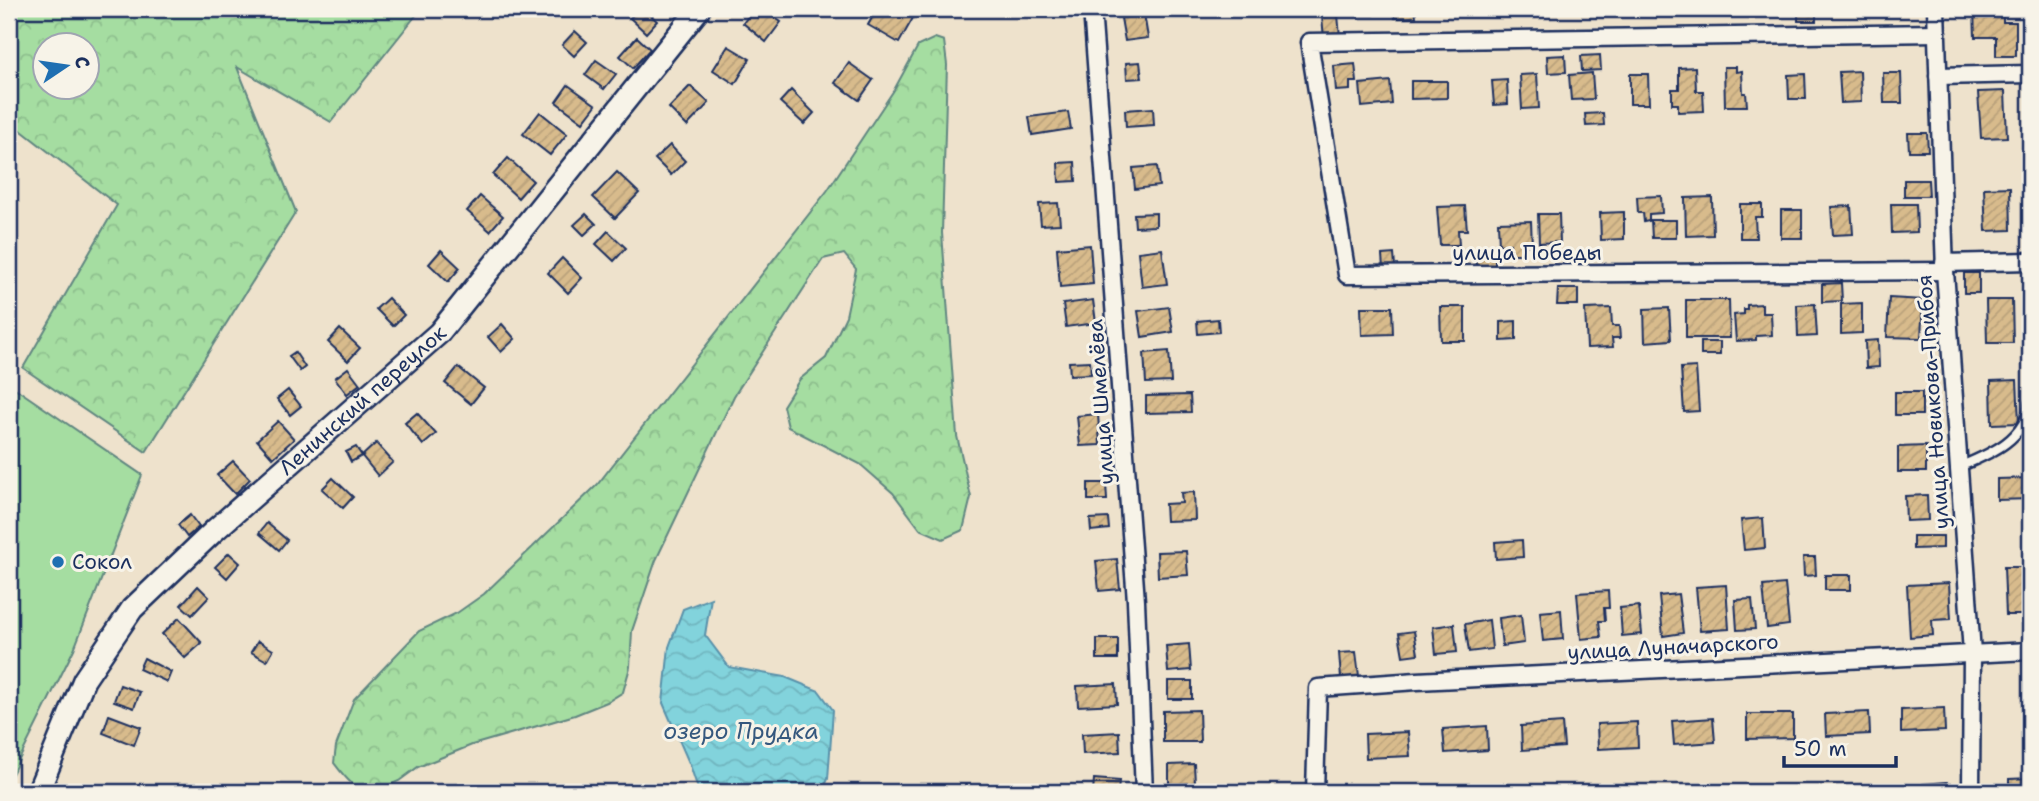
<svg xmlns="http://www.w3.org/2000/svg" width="2039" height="801" font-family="'Shantell Sans',sans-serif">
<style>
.forest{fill:url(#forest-crowns);stroke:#608680;stroke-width:2;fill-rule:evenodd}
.garden{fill:#a5dda1;stroke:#608680;stroke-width:2}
.water{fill:url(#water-waves);stroke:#5991aa;stroke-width:2}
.building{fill:url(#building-hatch);stroke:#1b2f5e;stroke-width:2}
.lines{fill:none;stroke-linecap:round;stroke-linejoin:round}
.service-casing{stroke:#1b2f5e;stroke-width:13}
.minor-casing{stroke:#1b2f5e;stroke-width:21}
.secondary-casing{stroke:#1b2f5e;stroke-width:26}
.service{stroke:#f7f3e8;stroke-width:8}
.minor{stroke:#f7f3e8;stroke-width:16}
.secondary{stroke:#f7f3e8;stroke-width:21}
.poi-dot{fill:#1f6fb2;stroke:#f7f3e8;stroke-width:2.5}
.labels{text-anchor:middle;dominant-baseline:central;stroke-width:6;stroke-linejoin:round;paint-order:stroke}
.street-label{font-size:21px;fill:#1b2f5e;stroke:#f7f3e8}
.poi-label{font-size:21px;fill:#1b2f5e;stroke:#f7f3e8;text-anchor:start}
.water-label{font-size:23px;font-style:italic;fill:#35587e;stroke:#f7f3e8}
</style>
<defs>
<pattern id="forest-crowns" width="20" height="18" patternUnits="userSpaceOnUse" patternTransform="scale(1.75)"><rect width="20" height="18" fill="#a5dda1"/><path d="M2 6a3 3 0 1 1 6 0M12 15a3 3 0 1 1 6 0" fill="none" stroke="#8dbe8d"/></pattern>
<pattern id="water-waves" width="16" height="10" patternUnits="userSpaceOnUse" patternTransform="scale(1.75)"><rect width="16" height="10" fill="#82d3dc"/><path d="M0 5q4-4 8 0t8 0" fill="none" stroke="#70b5bf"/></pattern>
<pattern id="building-hatch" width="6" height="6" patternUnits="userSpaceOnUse" patternTransform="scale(1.75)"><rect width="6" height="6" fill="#d8bb8c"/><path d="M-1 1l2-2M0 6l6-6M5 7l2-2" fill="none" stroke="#b9a17b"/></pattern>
</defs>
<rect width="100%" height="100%" fill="#eee2cc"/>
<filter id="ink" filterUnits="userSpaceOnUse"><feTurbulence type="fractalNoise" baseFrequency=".0143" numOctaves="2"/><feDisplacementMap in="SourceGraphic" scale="14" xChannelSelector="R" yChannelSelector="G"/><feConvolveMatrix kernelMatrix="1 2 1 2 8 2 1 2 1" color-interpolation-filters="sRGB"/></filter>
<g filter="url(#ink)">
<g class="forest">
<path d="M9 9H421L331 122 237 67 296 212 146 452 23 368 117 205 9 121ZM46 46H88V88H46Z"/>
<path d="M935 38 944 41 947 65 942 233 957 436 971 497 963 530 943 539 920 529 893 493 860 464 788 427 783 406 800 379 826 358 846 316 856 269 844 254 823 259 734 396 656 560 632 631 630 667 623 692 607 702 575 715 472 745 418 767 399 781 374 792C353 789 346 779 334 763L336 746 354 699 419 631 457 613 484 594 597 485 827 191 894 90 918 46Z"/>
</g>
<polygon class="garden" points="9,384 142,475 74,649 9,780"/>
<polygon class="water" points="711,598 705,635 729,667 785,677 819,691 833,710 828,779 822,792 699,792 690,765 663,703 669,647 683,609"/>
<g class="building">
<polygon points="639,9 644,9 657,21 646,33 630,18"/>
<polygon points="754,9 763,9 781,22 766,42 743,23"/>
<polygon points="877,9 896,9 913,18 899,43 868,25"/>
<rect x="1342" y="9" width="31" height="6"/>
<polygon points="1394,9 1415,9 1416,17 1395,18"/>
<rect x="1798" y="9" width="18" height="12"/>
<polygon points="1974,9 2003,9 2003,22 2016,22 2016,56 1996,56 1996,37 1975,37"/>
<polygon points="1144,14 1148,38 1125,41 1121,18"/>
<polygon points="1338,15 1340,37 1324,39 1322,16"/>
<polygon points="575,31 587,42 574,56 562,45"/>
<polygon points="637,37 650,49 633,68 620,56"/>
<polygon points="728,46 750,59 735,84 713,70"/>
<polygon points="1565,55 1566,72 1548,73 1547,56"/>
<polygon points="1600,55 1601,70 1582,71 1581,56"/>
<polygon points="596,60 616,74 604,89 585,75"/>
<polygon points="1140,62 1142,78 1127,79 1126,63"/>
<polygon points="849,63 873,80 859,100 835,83"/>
<polygon points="1355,64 1357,82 1350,82 1350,90 1336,91 1334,66"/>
<polygon points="1695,67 1696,91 1703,91 1704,111 1678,112 1678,104 1672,104 1672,89 1679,89 1679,68"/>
<polygon points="1724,67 1736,67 1736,72 1742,71 1743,93 1746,93 1747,106 1725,106"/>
<polygon points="1860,71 1861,102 1841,103 1839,72"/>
<polygon points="1592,73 1594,99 1571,100 1569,75"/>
<polygon points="1883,73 1901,73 1902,103 1884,103"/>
<polygon points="1537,74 1539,108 1522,109 1520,75"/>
<polygon points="1630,74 1648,74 1649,104 1630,104"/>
<polygon points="1805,74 1806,99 1789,99 1788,75"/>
<polygon points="1507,80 1508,104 1494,105 1492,81"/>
<polygon points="1390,81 1392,104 1362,107 1360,84"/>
<polygon points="1411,81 1447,81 1447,98 1411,99"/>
<polygon points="568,85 596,105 583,122 556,102"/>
<polygon points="690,86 709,103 687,126 669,108"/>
<polygon points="791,90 814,113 804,124 780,102"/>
<polygon points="2005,91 2007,137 1981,138 1978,92"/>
<polygon points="1153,108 1154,125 1126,127 1125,110"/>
<polygon points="540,112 567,134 550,155 523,134"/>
<polygon points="1068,112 1071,129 1032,135 1029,117"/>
<polygon points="1603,113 1604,125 1586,126 1585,114"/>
<polygon points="1908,133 1927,133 1928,151 1909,151"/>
<polygon points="670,145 685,161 671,175 655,159"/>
<polygon points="508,158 533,181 518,198 493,175"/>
<polygon points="1075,162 1076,181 1059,182 1058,163"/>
<polygon points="1157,166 1159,186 1135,189 1133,168"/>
<polygon points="617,172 639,193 615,218 593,197"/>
<polygon points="1904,180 1928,180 1929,196 1904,196"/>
<polygon points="2010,187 2011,230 1986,231 1984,188"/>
<polygon points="480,196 503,216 490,231 467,211"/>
<polygon points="1661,196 1662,213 1649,214 1649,221 1644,222 1643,213 1638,213 1637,197"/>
<polygon points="1712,197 1713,235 1686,236 1685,198"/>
<polygon points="1058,203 1060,224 1041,225 1039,204"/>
<polygon points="1740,204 1762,204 1762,217 1755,217 1756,238 1740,238"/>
<polygon points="1891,204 1916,204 1917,232 1892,233"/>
<polygon points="1465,206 1467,230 1458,230 1459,245 1440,245 1437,207"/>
<polygon points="1851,206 1853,234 1833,235 1831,207"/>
<rect x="1781" y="210" width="21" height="28"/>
<polygon points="1624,212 1624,239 1601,240 1600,213"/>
<polygon points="1156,213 1156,226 1135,227 1134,214"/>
<polygon points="586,214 596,224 584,235 574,225"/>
<polygon points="1538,214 1559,214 1560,242 1539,243"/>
<polygon points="1651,220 1676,220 1676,238 1652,238"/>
<polygon points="1531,221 1532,246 1523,246 1523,254 1510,254 1510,244 1499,245 1498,222"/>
<polygon points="608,231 626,248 614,261 596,244"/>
<polygon points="1090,245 1093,284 1060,287 1057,248"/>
<polygon points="1162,249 1167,284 1142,287 1138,252"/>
<polygon points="441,250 460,268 448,282 429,264"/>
<polygon points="1475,252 1495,252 1495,265 1476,265"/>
<polygon points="1394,254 1395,267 1383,268 1382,255"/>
<polygon points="562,258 582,278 568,293 548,273"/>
<rect x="1964" y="273" width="15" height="20"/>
<polygon points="1841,283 1842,301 1822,302 1822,284"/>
<polygon points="1558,289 1578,289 1578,305 1557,305"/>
<polygon points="388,298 404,315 393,326 376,309"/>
<polygon points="1889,298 1923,300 1921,338 1887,337"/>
<polygon points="1093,300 1096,323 1066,327 1063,304"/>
<polygon points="1686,300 1729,300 1730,338 1686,338"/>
<polygon points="1986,300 2012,300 2013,343 1987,343"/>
<polygon points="1862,303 1862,333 1841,334 1841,304"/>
<polygon points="1762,304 1762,313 1771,313 1772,335 1756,336 1756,340 1736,341 1734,315 1744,314 1744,309 1747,309 1747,305"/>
<polygon points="1815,304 1817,336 1798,337 1797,305"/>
<polygon points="1169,307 1173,332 1142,337 1138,311"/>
<polygon points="1361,307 1392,307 1393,334 1362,335"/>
<polygon points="1440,307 1465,307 1465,341 1441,341"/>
<polygon points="1611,308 1612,326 1619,326 1620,338 1612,338 1613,347 1587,348 1585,309"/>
<polygon points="1669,308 1671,340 1645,342 1644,309"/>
<polygon points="1218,319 1219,332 1198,334 1197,321"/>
<polygon points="1516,321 1516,340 1501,341 1501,322"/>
<polygon points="502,324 515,339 501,352 488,337"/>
<polygon points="340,329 360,348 348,361 328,342"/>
<polygon points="1878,340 1879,367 1866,368 1865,341"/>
<rect x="1701" y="342" width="19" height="13"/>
<polygon points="1169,351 1171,382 1146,383 1144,353"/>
<polygon points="295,352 305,367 300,371 289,356"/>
<polygon points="1090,361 1091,374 1070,375 1069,362"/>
<polygon points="458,367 484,388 471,404 445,383"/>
<polygon points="1696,367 1699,411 1684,412 1681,368"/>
<polygon points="348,368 360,384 347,394 335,378"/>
<polygon points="2017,380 2019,423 1992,424 1991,381"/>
<polygon points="288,390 301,406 290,415 277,399"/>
<rect x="1895" y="392" width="27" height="23"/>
<polygon points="1190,395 1191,412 1146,413 1146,396"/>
<polygon points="417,413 436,434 423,445 405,423"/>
<polygon points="1098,414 1100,445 1080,446 1077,416"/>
<polygon points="278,421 294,439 273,458 257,440"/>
<polygon points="376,443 393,462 378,476 362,456"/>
<polygon points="1926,446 1926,472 1898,472 1898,447"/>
<polygon points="356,447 362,456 351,462 346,452"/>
<polygon points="233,461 250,479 235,494 217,475"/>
<polygon points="333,478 353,497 343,508 322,489"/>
<polygon points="2030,478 2030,499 1997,500 1997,479"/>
<polygon points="1088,483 1106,483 1107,500 1088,500"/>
<polygon points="1194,492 1195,520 1166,521 1165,504 1182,503 1181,493"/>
<polygon points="1927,495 1928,520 1906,521 1905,496"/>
<polygon points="190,515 199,527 187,537 178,525"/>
<polygon points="1108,518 1109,529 1091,531 1090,519"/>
<polygon points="1763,518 1765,548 1744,550 1741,520"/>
<polygon points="267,523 287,540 279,550 259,533"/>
<polygon points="1913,536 1943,536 1943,548 1913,549"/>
<polygon points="1522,540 1523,557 1496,559 1495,542"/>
<polygon points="1186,551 1188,575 1158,577 1157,552"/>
<polygon points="229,553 240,563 227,578 215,567"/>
<polygon points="1803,557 1815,557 1816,575 1804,576"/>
<polygon points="1117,559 1120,589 1099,591 1096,561"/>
<polygon points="2004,567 2027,567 2029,615 2006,615"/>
<rect x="1825" y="575" width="26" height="15"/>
<polygon points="1949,583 1951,619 1932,620 1933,635 1910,637 1907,585"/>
<polygon points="1785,584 1789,625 1767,628 1763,586"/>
<polygon points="1726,585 1729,629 1700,631 1696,587"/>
<polygon points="198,586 209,597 192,615 181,605"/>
<polygon points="1608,591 1609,608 1604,608 1605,621 1599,621 1601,637 1581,639 1577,593"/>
<polygon points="1678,594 1683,633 1663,636 1659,596"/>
<polygon points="1752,599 1755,629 1737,630 1735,600"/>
<polygon points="1639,606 1642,634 1622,636 1620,608"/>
<polygon points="1561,610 1563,639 1543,641 1540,612"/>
<polygon points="1521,615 1524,643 1502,646 1499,618"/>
<polygon points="179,618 202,643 185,658 162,634"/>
<polygon points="1489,620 1492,649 1469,652 1465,624"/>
<polygon points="1454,624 1457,652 1436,654 1433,627"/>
<polygon points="1414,631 1418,654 1403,656 1399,633"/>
<rect x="1097" y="639" width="21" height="20"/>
<polygon points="258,641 273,650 267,661 251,652"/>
<polygon points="1189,644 1191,670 1168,672 1166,646"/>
<polygon points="1356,652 1359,676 1341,678 1339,653"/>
<polygon points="144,658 171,672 167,682 139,669"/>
<rect x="1168" y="681" width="24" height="18"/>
<polygon points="1116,684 1117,704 1078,706 1077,686"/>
<polygon points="120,685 140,692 134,708 114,701"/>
<polygon points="1944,708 1945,731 1901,733 1901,710"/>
<polygon points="1199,710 1200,742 1163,742 1163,711"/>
<polygon points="1869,712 1870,734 1826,736 1825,714"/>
<polygon points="1747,714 1793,714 1793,738 1747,739"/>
<polygon points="109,715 141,727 134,745 103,733"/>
<polygon points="1713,718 1715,742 1674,745 1672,721"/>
<polygon points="1637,722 1638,747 1598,749 1597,724"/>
<polygon points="1562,723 1564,747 1522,750 1521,726"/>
<polygon points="1487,726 1488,750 1445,753 1443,729"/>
<polygon points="1119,732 1120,752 1083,754 1082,734"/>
<polygon points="1408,732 1410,756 1366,758 1365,734"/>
<polygon points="1194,764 1195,783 1169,785 1169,765"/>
<polygon points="2030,778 2030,792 2009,792 2009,779"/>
<polygon points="1094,779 1119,781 1118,792 1093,792"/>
<polygon points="1947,782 1948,792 1924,792 1923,784"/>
<polygon points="1392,788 1392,792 1370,792 1370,789"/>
</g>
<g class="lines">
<defs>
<path id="service" d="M1959 467C1990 454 2026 440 2030 402"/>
<g id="minor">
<polyline points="1092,9 1136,601 1144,792"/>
<polyline points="1936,9 1945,271 1972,653 1971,792"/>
<polyline points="1937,33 1309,42 1347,275 1945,271"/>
<polyline points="1938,76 2030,74"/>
<polyline points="1944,263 2030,261"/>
<polyline points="1315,792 1318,688 1417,681 2030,651"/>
</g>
<g id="secondary">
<path id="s1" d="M38 792 84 680 132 609 215 530 439 333 699 9"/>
</g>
</defs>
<use href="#service" class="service-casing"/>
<use href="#minor" class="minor-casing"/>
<use href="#secondary" class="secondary-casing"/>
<use href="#service" class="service"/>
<use href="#minor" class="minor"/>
<use href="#secondary" class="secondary"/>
</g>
</g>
<circle class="poi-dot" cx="58" cy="562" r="7"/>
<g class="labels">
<g class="street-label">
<text x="1527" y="253">улица Победы</text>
<text stroke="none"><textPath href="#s1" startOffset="518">Ленинский переулок</textPath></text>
<text transform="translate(1101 402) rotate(-94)">улица Шмелёва</text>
<text transform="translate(1933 402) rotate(-94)">улица Новикова-Прибоя</text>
<text transform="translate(1673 647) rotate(-3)">улица Луначарского</text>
</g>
<g class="poi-label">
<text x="72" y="562">Сокол</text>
</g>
<g class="water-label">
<text x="741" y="731">озеро Прудка</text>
</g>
</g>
<rect width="2039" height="801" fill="none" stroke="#f7f3e8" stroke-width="35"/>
<rect x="18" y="18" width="2004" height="766" fill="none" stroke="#1b2f5e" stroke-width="2.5" filter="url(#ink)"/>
<g transform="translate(66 66) rotate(77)"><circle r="33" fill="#f7f3e8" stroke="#9fa5b1" stroke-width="2"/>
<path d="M0-5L12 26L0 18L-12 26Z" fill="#1f6fb2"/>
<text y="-10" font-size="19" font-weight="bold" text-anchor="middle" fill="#1b2f5e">С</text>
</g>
<path d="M1784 756v10h112v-10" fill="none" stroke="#1b2f5e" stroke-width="3.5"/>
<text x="1794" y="756" font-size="21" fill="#1b2f5e" stroke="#f7f3e8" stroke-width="5" paint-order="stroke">50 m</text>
</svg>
